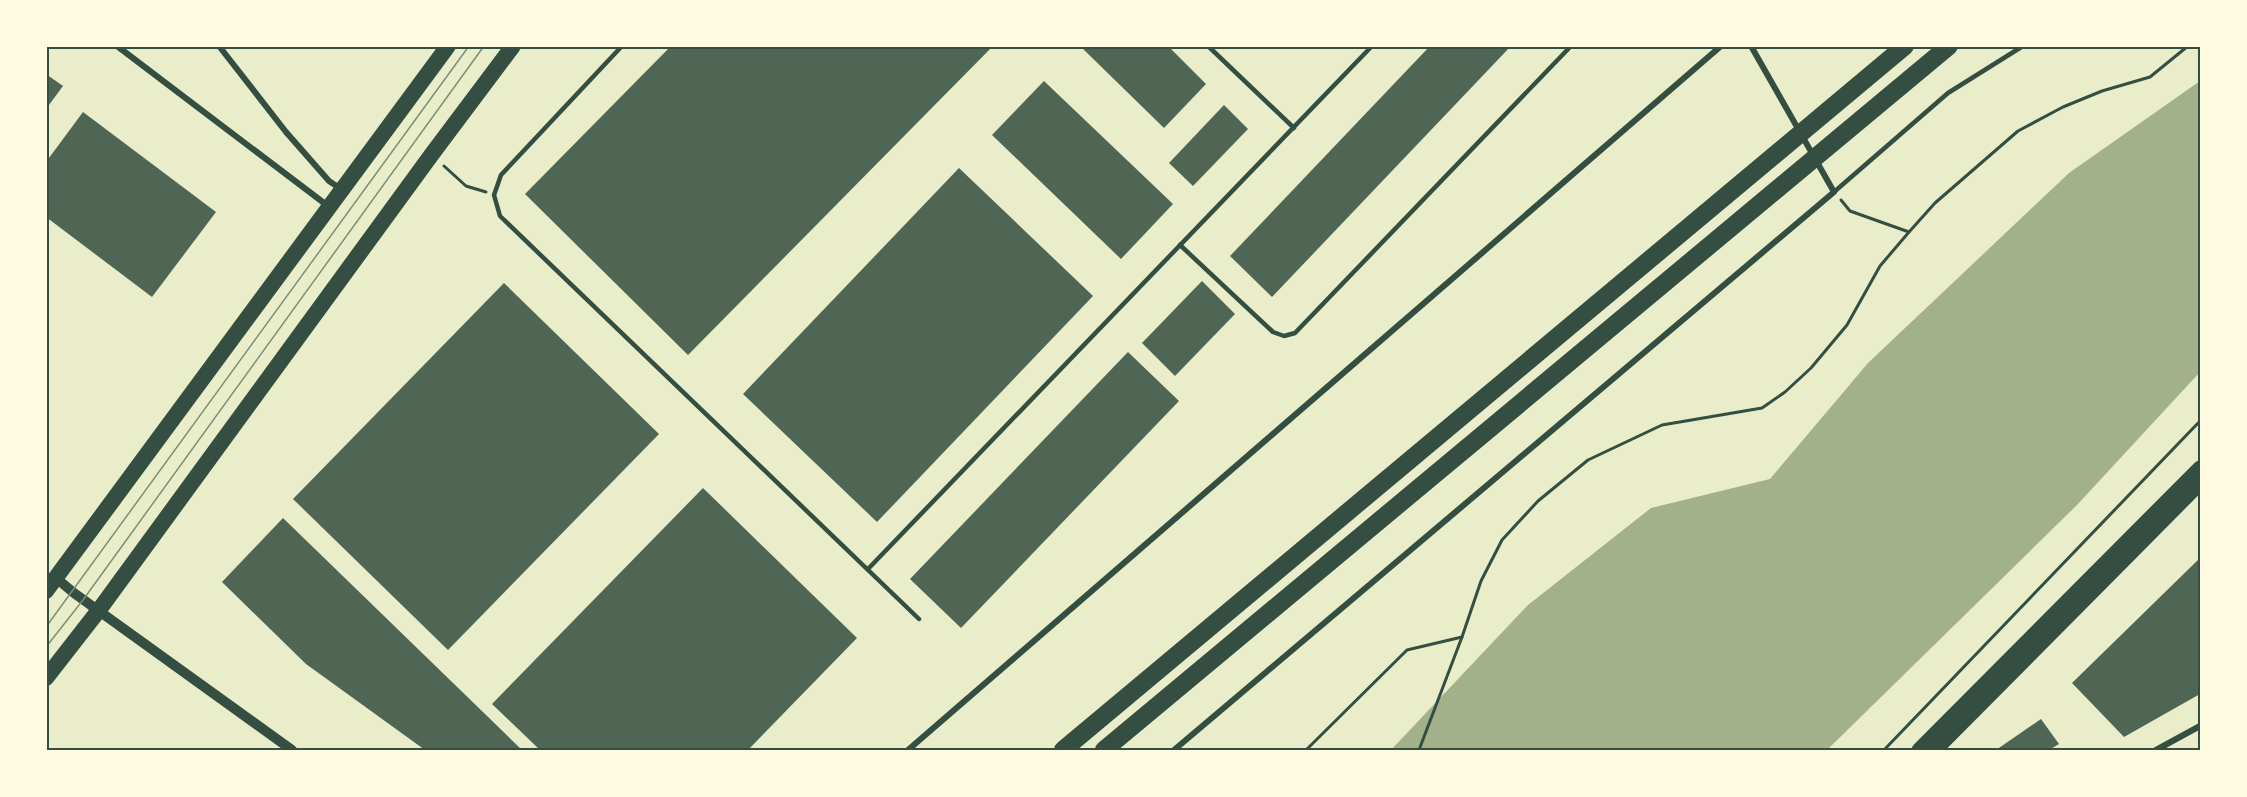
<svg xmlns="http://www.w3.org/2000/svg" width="2247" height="797" font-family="'Libre Baskerville',serif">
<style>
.water{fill:#a3b18a}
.building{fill:#4f6655}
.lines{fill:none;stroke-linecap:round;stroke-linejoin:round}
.path{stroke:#344e41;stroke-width:3}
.service{stroke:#344e41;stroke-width:4.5}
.minor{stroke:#344e41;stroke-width:6}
.tertiary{stroke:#344e41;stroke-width:10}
.primary{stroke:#344e41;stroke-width:15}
.trunk{stroke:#344e41;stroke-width:16}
.motorway{stroke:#344e41;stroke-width:18}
.tram{stroke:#7c8e77;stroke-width:1.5}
.neatline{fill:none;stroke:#344e41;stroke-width:2}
</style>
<rect width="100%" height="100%" fill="#e9edc9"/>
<polygon class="water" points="2200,81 2200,372 2077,505 1827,750 1391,750 1528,605 1651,508 1770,479 1868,363 2069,173"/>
<g class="building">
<polygon points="671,46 993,46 688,355 525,194"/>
<polygon points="1080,46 1168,46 1206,84 1164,128"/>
<polygon points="1430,46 1511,46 1272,297 1230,256"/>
<polygon points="46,74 63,86 46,109"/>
<polygon points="1044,81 1173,204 1121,259 992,135"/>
<polygon points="1224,105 1248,129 1193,186 1169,163"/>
<polygon points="83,112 216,212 152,297 46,217 46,162"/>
<polygon points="959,168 1093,296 877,522 743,394"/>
<polygon points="1202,281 1235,314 1175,376 1142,343"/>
<polygon points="504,283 659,434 448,650 293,499"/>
<polygon points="1128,352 1179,401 961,628 910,579"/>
<polygon points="703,488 857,638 748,750 540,750 492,704"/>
<polygon points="283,518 522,750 425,750 306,664 222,582"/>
<polygon points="2200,558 2200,694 2124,737 2072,683"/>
<polygon points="2041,719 2059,744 2049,750 1996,750"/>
</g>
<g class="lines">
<g class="path">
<polyline points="444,166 466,186 486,192"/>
<polyline points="1841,200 1850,211 1909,232"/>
<polyline points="1306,750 1407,650 1462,637"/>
<polyline points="1419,750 1462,637 1481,581 1502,540 1538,501 1588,460 1662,425 1762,408 1785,392 1811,368 1847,325 1880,266 1909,232 1935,203 2018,131 2063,107 2102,91 2150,77 2188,46"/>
<polyline points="1884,750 2200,421"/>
</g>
<g class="service">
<polyline points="622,46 501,175 494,195 500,216 919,619"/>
<polyline points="1208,46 1294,128"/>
<polyline points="1834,192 1948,93 2023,46"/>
<polyline points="1180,245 1273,332 1284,336 1295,333 1571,46"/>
<polyline points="868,569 1372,46"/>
</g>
<g class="minor">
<polyline points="117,46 328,206"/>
<polyline points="219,46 286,132 329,181 341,189"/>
<polyline points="908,750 1721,46"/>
<polyline points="1174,750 1834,192 1751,46"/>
<polyline points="2156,750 2200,726"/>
</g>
<polyline class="tertiary" points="56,578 74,593 292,750"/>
<g class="primary">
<polyline points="1919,750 2200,468"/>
<polyline points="1935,750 2200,483"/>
</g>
<g class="trunk">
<polyline points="46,591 448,46"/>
<polyline points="46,678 99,610 432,154 513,46"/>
</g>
<g class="motorway">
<polyline points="1063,750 1905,46"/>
<polyline points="1104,750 1949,46"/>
</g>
<g class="tram">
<polyline points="46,627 469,46"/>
<polyline points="46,647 83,600 484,46"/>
</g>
</g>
<rect width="2247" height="797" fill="none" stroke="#fefae0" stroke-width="96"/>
<rect x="48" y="48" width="2151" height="701" class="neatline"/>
</svg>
